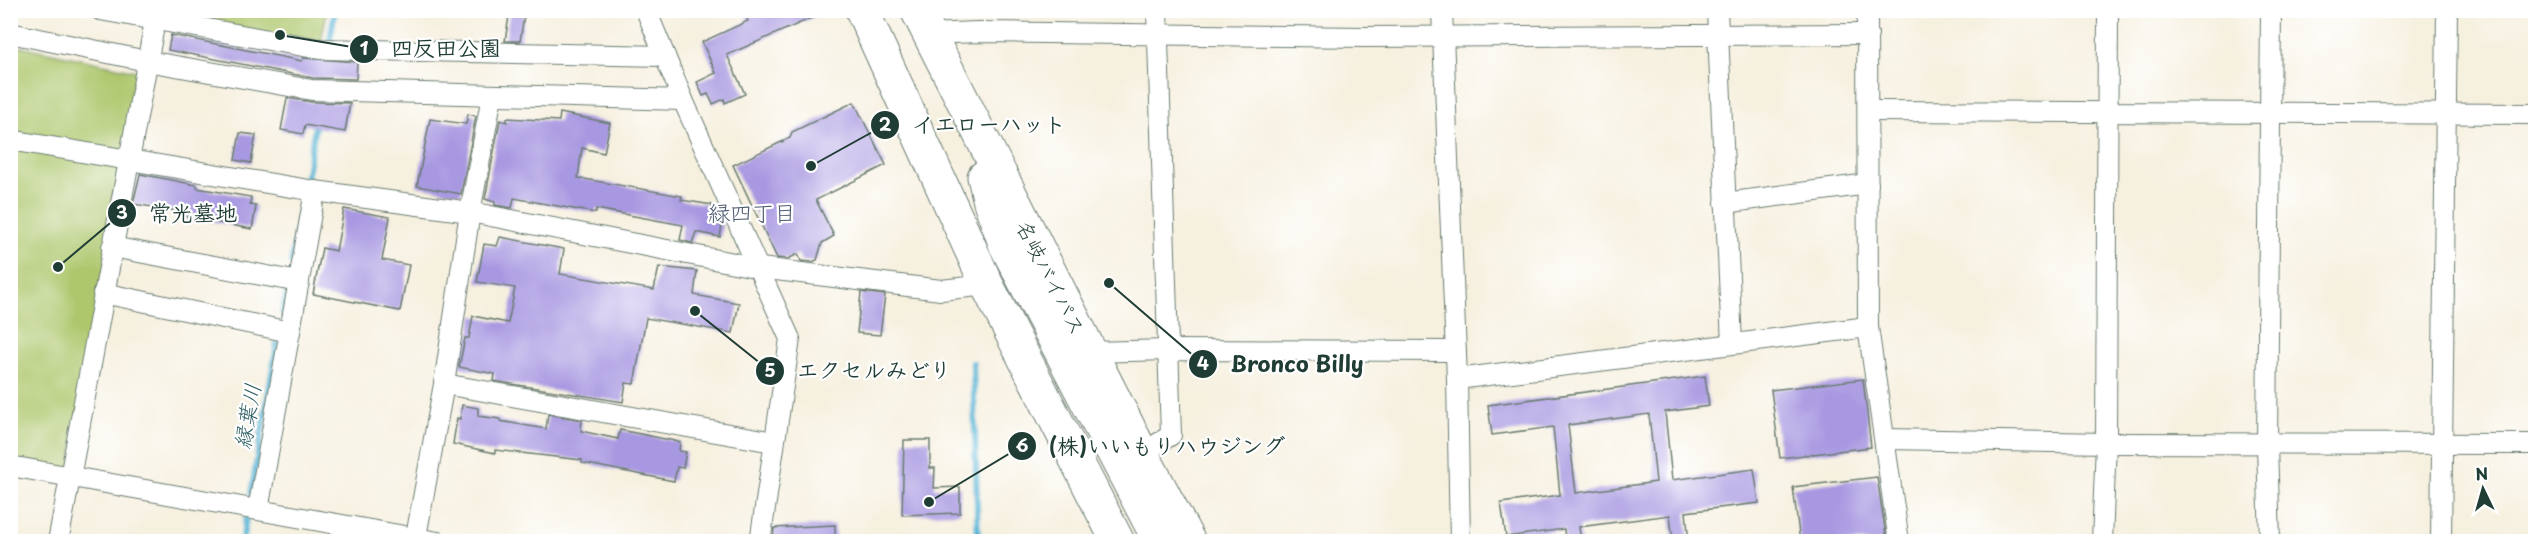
<svg xmlns="http://www.w3.org/2000/svg" width="2546" height="552" font-family="'Playpen Sans','Klee One',sans-serif">
<style>
.green{fill:#aec76d;stroke:#668250;stroke-width:1.5}
.lines{fill:none;stroke-linecap:round;stroke-linejoin:round}
.stream{stroke:#56b5d5;stroke-width:6}
.building{fill:#a898e1;fill-rule:evenodd}
.street-casing{stroke:#6a7c70;stroke-width:22}
.highway-casing{stroke:#6a7c70;stroke-width:35}
.street{stroke:#fff;stroke-width:20}
.highway{stroke:#fff;stroke-width:33}
.labels{text-anchor:middle;dominant-baseline:central;stroke-width:4.5;stroke-linejoin:round;paint-order:stroke}
.street-label{font-size:21px;fill:#1f3d34;stroke:#fff}
.neighbourhood-label{font-size:22px;fill:#4f5d71;stroke:#fff}
.water-label{font-size:22px;font-style:italic;fill:#306164;stroke:#fff}
.leader{fill:none;stroke:#1f3d34;stroke-width:2}
.callout-dot{fill:#1f3d34;stroke:#fff;stroke-width:2}
.mark-label{font-size:18px;text-anchor:middle;font-weight:bold;fill:#fff}
.callout-label{font-size:22px;text-anchor:middle;font-weight:bold;fill:#1f3d34;stroke:#fff;stroke-width:4.5;stroke-linejoin:round;paint-order:stroke}
</style>
<rect width="100%" height="100%" fill="#fff"/>
<filter id="ink" filterUnits="userSpaceOnUse"><feTurbulence type="fractalNoise" baseFrequency=".0167" numOctaves="2"/><feDisplacementMap in="SourceGraphic" scale="12" xChannelSelector="R" yChannelSelector="G"/><feConvolveMatrix kernelMatrix="1 2 1 2 8 2 1 2 1" color-interpolation-filters="sRGB"/></filter>
<filter id="wash" filterUnits="userSpaceOnUse"><feTurbulence type="fractalNoise" baseFrequency=".008" numOctaves="4" result="noise"/><feDisplacementMap in="SourceGraphic" scale="24" xChannelSelector="R" yChannelSelector="G"/><feGaussianBlur stdDeviation="1.35" result="paint"/><feColorMatrix in="noise" values="0 0 0 0 0 0 0 0 0 0 0 0 0 0 0 0 0 1.4 0 .05"/><feComposite in="paint" operator="in"/></filter>
<g filter="url(#wash)">
<rect width="100%" height="100%" fill="#f6f0df"/>
<g class="green">
<polygon points="157,11 327,11 320,49"/>
<polygon points="10,44 141,72 69,472 11,462"/>
</g>
<g class="lines">
<g class="stream">
<polyline points="330,40 335,10"/>
<polyline points="306,181 316,120"/>
<polyline points="291,263 302,202"/>
<polyline points="282,313 286,296"/>
<polyline points="973,363 978,542"/>
<polyline points="251,494 277,344"/>
<polyline points="242,542 246,519"/>
</g>
</g>
<g id="blocks">
<g class="building">
<polygon points="192,10 211,10 209,17 191,14"/>
<polygon points="510,10 525,10 520,41 505,41"/>
<polygon points="743,10 830,10 727,55 745,94 725,103 724,99 713,104 708,94 703,96 697,82 716,73 702,42 748,21"/>
<polygon points="171,35 302,61 303,58 357,62 356,79 313,78 168,50"/>
<polygon points="287,98 312,102 350,103 345,132 305,125 303,134 281,130"/>
<polygon points="854,102 886,165 816,200 834,236 822,243 817,260 812,262 801,261 798,254 788,259 777,258 733,165 790,138 792,132"/>
<polygon points="560,113 610,123 604,153 582,148 578,178 682,196 681,200 712,205 712,209 719,211 723,219 720,237 696,232 692,243 680,240 683,225 596,209 596,213 514,198 512,208 495,205 495,202 485,199 500,120 507,122 507,118 559,121"/>
<polygon points="468,114 476,116 461,194 417,186 430,119 466,124"/>
<polygon points="240,133 256,135 251,163 235,160"/>
<polygon points="140,174 197,185 197,188 251,197 250,205 256,206 252,229 172,214 173,210 133,204"/>
<polygon points="344,209 390,217 382,260 409,265 400,311 313,294 322,248 336,251"/>
<polygon points="500,237 564,249 560,274 654,290 659,267 697,271 694,295 739,303 733,333 646,318 634,384 626,383 623,402 494,381 495,374 459,367 465,338 469,338 473,316 508,323 515,288 477,282 484,244 497,246"/>
<polygon points="861,292 885,295 880,335 857,333"/>
<path d="M1705 376 1709 406 1665 412 1672 480 1754 469 1759 503 1686 512 1689 542H1673L1670 515 1579 527 1581 542H1565L1564 529 1506 537 1501 503 1560 495 1553 427 1492 435 1488 405ZM1649 414 1656 482 1576 493 1568 425Z"/>
<polygon points="1863,379 1871,447 1780,458 1771,390"/>
<polygon points="462,405 478,408 478,416 500,419 500,421 546,429 548,414 582,420 581,431 618,439 620,430 680,442 679,451 686,452 683,468 677,467 674,481 582,463 582,460 495,450 495,453 453,444 457,418 460,419"/>
<polygon points="904,440 930,440 930,468 935,468 934,488 960,487 960,513 902,515"/>
<polygon points="1877,477 1887,542 1800,542 1793,487"/>
<polygon points="835,525 835,542 773,542 774,528"/>
</g>
</g>
</g>
<g filter="url(#ink)">
<use href="#blocks" fill-opacity="0" stroke="#6a7c70" stroke-width="1.5"/>
<g class="lines">
<defs>
<g id="street">
<polyline points="100,10 320,49 665,56"/>
<polyline points="646,10 683,100 790,339 760,542"/>
<polyline points="1442,10 1457,379 1460,542"/>
<polyline points="1717,10 1732,344"/>
<polyline points="1867,10 1868,327 1899,542"/>
<polyline points="10,33 147,61 312,90 683,100"/>
<polyline points="928,34 978,32 1364,37 1868,34"/>
<polyline points="1868,111 2536,114"/>
<polyline points="10,140 315,191 470,212 760,268 941,290 987,285"/>
<polyline points="1725,203 1868,184"/>
<polyline points="112,247 299,282"/>
<polyline points="103,293 290,332"/>
<polyline points="1091,352 1168,350 1456,351"/>
<polyline points="1457,379 1868,327"/>
<polyline points="444,384 774,442"/>
<polyline points="1885,439 2106,443 2536,444"/>
<polyline points="1142,454 1171,435 1157,10"/>
<polyline points="10,466 438,542"/>
<polyline points="258,510 315,191"/>
<polyline points="58,542 157,10"/>
<polyline points="415,542 444,384 470,212 492,96"/>
<polyline points="2102,542 2106,443 2108,10"/>
<polyline points="2270,542 2267,444 2271,10"/>
<polyline points="2441,542 2447,10"/>
</g>
<g id="highway">
<polyline points="862,10 987,285 1118,542"/>
<polyline points="917,10 1142,454 1189,542"/>
<polyline points="984,177 990,202 1006,246 1160,542"/>
</g>
</defs>
<use href="#street" class="street-casing"/>
<use href="#highway" class="highway-casing"/>
<use href="#street" class="street"/>
<use href="#highway" class="highway"/>
</g>
</g>
<g class="labels">
<g class="street-label">
<text transform="translate(1052 277) rotate(63)">名岐バイパス</text>
</g>
<g class="neighbourhood-label">
<text x="752" y="211">緑四丁目</text>
</g>
<g class="water-label">
<text transform="translate(246 416) rotate(-80)">縁葉川</text>
</g>
</g>
<path class="leader" d="M280 35L364 49M811 166L885 125M58 267L122 213M1109 283L1203 364M695 311L770 371M929 502L1022 446"/>
<g class="callout-dot">
<circle cx="280" cy="35" r="6"/>
<circle cx="811" cy="166" r="6"/>
<circle cx="58" cy="267" r="6"/>
<circle cx="1109" cy="283" r="6"/>
<circle cx="695" cy="311" r="6"/>
<circle cx="929" cy="502" r="6"/>
<circle cx="364" cy="49" r="15"/>
<circle cx="885" cy="125" r="15"/>
<circle cx="122" cy="213" r="15"/>
<circle cx="1203" cy="364" r="15"/>
<circle cx="770" cy="371" r="15"/>
<circle cx="1022" cy="446" r="15"/>
</g>
<g class="mark-label">
<text x="364" y="55">1</text>
<text x="885" y="131">2</text>
<text x="122" y="219">3</text>
<text x="1203" y="370">4</text>
<text x="770" y="377">5</text>
<text x="1022" y="452">6</text>
</g>
<g class="callout-label">
<text x="446" y="56">四反田公園</text>
<text x="989" y="132">イエローハット</text>
<text x="193" y="221">常光墓地</text>
<text x="1297" y="372">Bronco Billy</text>
<text x="874" y="378">エクセルみどり</text>
<text x="1167" y="454">(株)いいもりハウジング</text>
</g>
<rect width="2546" height="552" fill="none" stroke="#fff" stroke-width="36"/>
<g transform="translate(2483 489) rotate(355)" stroke="#ffffff" stroke-width="4.5" paint-order="stroke">
<path d="M0-4.5L10 22L0 15L-10 22Z" fill="#1f3d34"/>
<text y="-9" font-size="16" font-weight="bold" text-anchor="middle" fill="#1f3d34">N</text>
</g>
</svg>
